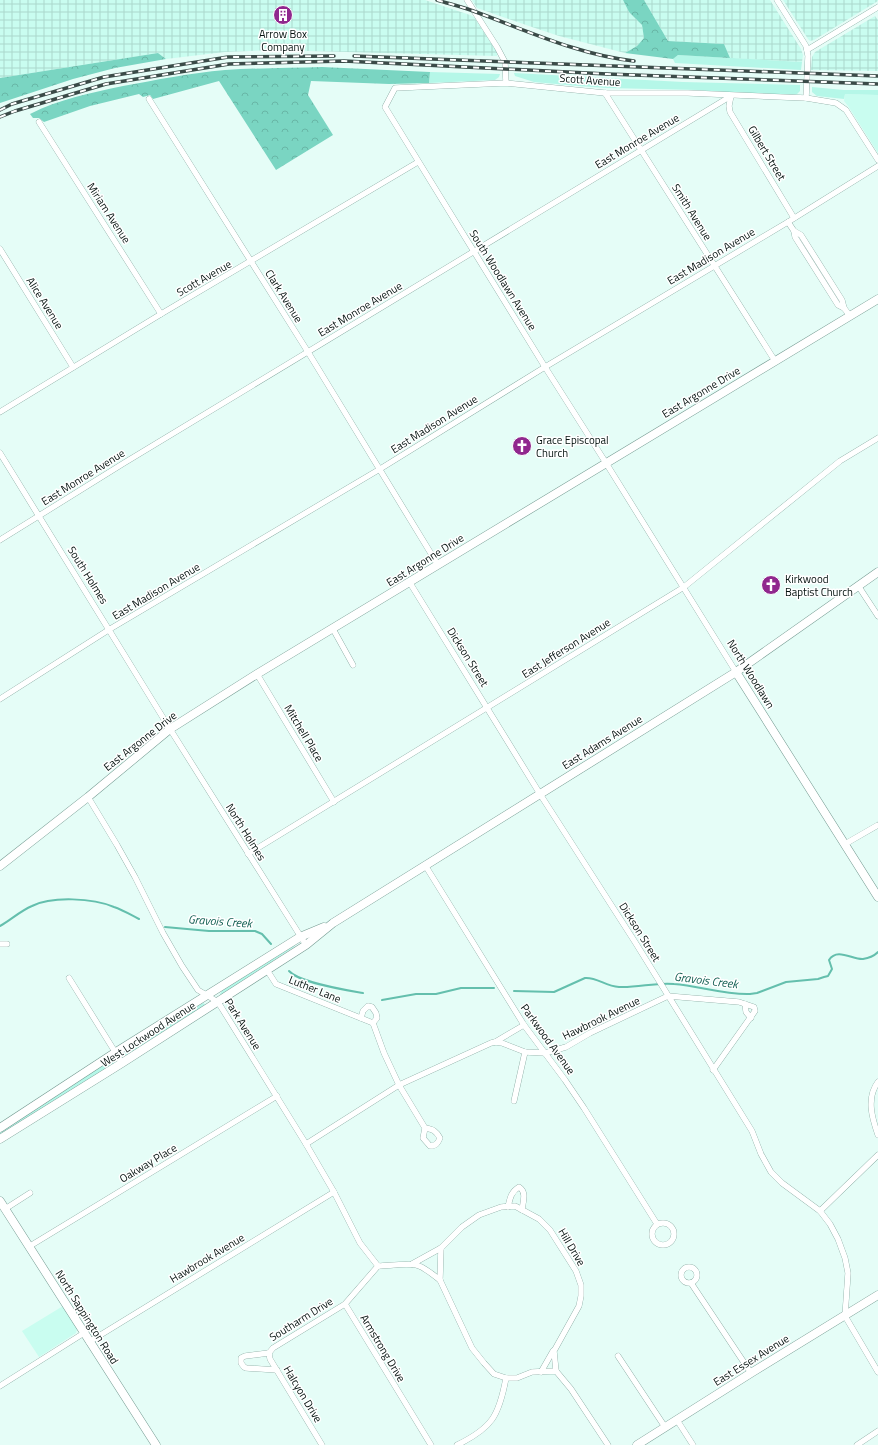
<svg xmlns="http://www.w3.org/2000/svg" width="878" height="1445" font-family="'Titillium Web',sans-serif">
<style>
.built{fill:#c9fdf0}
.industrial{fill:url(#industrial-grid)}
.grass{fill:#b5f7e8}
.forest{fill:url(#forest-crowns)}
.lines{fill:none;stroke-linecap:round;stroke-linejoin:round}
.stream{stroke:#64bfad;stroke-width:2}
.street-casing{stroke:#749a91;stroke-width:6}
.secondary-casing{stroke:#749a91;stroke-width:9}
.street{stroke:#fff;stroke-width:5.5}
.secondary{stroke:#fff;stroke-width:8}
.rail-casing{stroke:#3b4b48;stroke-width:3.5}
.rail{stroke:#fff;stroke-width:2;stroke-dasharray:6;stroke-linecap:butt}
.labels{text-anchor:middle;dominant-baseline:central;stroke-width:3;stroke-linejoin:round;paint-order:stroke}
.poi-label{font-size:11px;fill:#04120f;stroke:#fff;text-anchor:start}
.street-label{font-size:11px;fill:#04120f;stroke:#fff}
.water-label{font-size:12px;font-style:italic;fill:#146053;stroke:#fff}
</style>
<defs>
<pattern id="industrial-grid" width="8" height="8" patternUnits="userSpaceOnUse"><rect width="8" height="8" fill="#c9fdf0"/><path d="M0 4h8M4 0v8" fill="none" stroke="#abd8cd"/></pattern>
<pattern id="forest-crowns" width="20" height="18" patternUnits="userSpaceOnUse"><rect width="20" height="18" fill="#7ad5c2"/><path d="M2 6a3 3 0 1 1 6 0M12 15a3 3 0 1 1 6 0" fill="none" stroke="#68b6a6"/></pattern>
</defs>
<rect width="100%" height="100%" fill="#e5fdf7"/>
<g class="built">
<polygon points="845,94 878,95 878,153 848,106 844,101"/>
<polygon points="63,1306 77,1329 76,1333 39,1357 22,1331"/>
</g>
<g class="industrial">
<polygon points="0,0 425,0 470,15 474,17 497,52 497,56 271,50 225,52 166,59 158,53 0,78"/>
<polygon points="472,0 623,0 629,12 642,25 644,38 637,46 625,53 559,36 529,26 477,8"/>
<polygon points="644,0 770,0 801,49 803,55 802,62 730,58 724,44 668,41"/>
<polygon points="783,0 878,0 878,1 814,40 810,41 808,39"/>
<polygon points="875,16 878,20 878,71 811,70 812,57 815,52"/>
</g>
<g class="grass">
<polygon points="678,55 802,62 801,70 675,63 673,59"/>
<polygon points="430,72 500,74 499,77 495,80 429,83"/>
<polygon points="514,73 683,82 800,85 800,91 797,94 791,95 736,93 698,90 607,88 579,86 534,82 515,76"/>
<polygon points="812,87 844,90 878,90 878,95 845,94 844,99 817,96 812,92"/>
<polygon points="295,945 294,947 274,960 260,973 221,995 220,994 223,989"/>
<polygon points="203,1003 206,1005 127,1056 123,1054 126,1050"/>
<polygon points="112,1059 114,1059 117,1062 0,1136 0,1133 21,1117"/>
</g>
<g class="forest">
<polygon points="623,0 644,0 668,41 724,44 730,58 678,55 673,59 625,53 637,46 644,38 642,25 629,12"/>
<polygon points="158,53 166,59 115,68 73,79 0,103 0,78"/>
<path d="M322 67 430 72 429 83 389 84 311 81 308 95 333 135 276 170 219 81 153 99 150 95 143 97 139 94 90 106 44 122 39 118H33L30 114C59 99 91 93 123 86 156 80 190 73 225 70 257 68 290 68 322 67Z"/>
</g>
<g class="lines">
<g class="stream">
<path d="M0 926C11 920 20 911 32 906 52 896 93 898 114 907 123 910 131 915 139 919"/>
<polyline points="165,927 209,931 255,931 262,934 271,944"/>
<path d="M289 971C300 983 346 990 363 993"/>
<path d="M514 991 554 992 585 978C597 977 605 986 619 987 638 988 656 982 674 984 699 986 725 995 750 994L757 993 786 982 818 979 824 977 828 976 832 969 829 960C837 947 853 960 863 959 869 958 874 956 878 952"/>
<polyline points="382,1000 416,994 436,994 461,988 494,988"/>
</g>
<defs>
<g id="street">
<polyline points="467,0 497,47 505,62 506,83"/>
<polyline points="777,0 806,46 808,56 806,98"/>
<polyline points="807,50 878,7"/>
<polyline points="605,93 775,361"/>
<polyline points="731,96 729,106 730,112 794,218"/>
<polyline points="149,99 308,352 438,565"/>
<polyline points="39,122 161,314"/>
<polyline points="788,222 794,231 801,235 842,300 844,308 850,316"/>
<polyline points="794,231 795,237 838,305 844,308"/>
<polyline points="0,249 73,367"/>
<polyline points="0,412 161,314 418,162"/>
<polyline points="0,453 170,729 306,945"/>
<polyline points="0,540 124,463 731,96"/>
<polyline points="410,583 540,794 635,942 752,1131 761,1154 771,1172 782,1183 820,1211 830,1224 838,1239 845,1258 848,1273 845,1316 878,1372"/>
<polyline points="859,587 878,616"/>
<polyline points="333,629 353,665"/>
<polyline points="736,672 606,463 545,367 385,107 395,88 506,83 605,93 688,93 806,98 836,103 846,110 878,160"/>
<polyline points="257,674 334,802"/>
<polyline points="0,699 110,629 380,469 545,367 788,222 878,166"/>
<polyline points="88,797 117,845 135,877 163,933 182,966 198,990 218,1002 306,1144 334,1192 360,1243 378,1266"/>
<polyline points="845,844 878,825"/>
<polyline points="248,854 684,587 840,461 878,438"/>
<polyline points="425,865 524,1025 565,1080 584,1108 657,1224"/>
<polyline points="0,944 7,944"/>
<path d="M267 970 276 984 373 1023 384 1053 399 1085 425 1128 423 1138 430 1146C436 1146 438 1143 440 1138 436 1131 433 1129 425 1128"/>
<polyline points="69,978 122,1063"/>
<polyline points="745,1004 746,1012 751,1018"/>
<polyline points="361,1018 363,1011 368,1006 372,1007 376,1013 377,1018 373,1023"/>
<polyline points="495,1042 524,1025"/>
<path d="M878 1082C866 1098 872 1118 878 1135"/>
<polyline points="514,1101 525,1052"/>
<polyline points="306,1144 399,1085 491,1043 495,1042 502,1043 525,1052 545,1053 566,1047 590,1033 668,996 739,1002 754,1007 755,1011 713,1070"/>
<path d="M508 1207C510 1198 511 1192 519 1187 527 1192 523 1202 522 1210"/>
<polyline points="5,1209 30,1193"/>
<polyline points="820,1211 878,1155"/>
<circle cx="663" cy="1234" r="11"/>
<polyline points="30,1246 277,1096"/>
<polyline points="441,1248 440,1280 472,1348 484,1363 494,1374 506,1378 517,1378 532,1372 556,1371 571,1389 608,1445"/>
<polyline points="412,1264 441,1248 462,1227 479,1215 501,1207 515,1206 539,1219 550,1230 576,1271 581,1285 581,1296 579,1306 554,1351 556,1371"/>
<path d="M378 1266C389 1266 410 1262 419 1266 427 1269 433 1275 440 1280"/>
<circle cx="689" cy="1275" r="8"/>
<polyline points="691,1283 751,1373"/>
<polyline points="345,1304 431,1445"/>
<polyline points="89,1342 334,1192"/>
<polyline points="269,1353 273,1348 345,1304 378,1266"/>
<polyline points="269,1353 270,1359 322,1445"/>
<polyline points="269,1353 245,1356 241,1358 241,1363 244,1367 246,1368 277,1370"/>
<polyline points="618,1356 665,1427"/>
<polyline points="541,1372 553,1351"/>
<polyline points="0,1386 84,1333"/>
<polyline points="677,1420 693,1445"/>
<path d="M457 1445C492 1428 499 1416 506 1378"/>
<polyline points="857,1445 878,1431"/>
</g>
<g id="secondary">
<polyline points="736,672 878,897"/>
<polyline points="0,866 88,797 170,729 257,674 878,299"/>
<polyline points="0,1128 116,1052 300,937 324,927"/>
<polyline points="0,1139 122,1063 306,945 333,923 736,672 878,572"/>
<polyline points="0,1201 156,1445"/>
<polyline points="637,1445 751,1373 878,1295"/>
</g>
</defs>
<use href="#street" class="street-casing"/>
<use href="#secondary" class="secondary-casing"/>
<use href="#street" class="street"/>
<use href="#secondary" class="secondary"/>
<defs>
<g id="rail">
<path d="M437 0C450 4 463 7 476 12 528 31 579 55 634 61"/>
<polyline points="354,56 878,76"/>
<polyline points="0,110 12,104 104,77 228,57 334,56"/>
<polyline points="0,117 15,111 106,84 229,64 344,61 607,74 878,84"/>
</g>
</defs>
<use href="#rail" class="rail-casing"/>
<use href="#rail" class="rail"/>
</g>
<defs>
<symbol id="building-disc" viewBox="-11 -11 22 22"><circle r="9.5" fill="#90288e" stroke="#fff"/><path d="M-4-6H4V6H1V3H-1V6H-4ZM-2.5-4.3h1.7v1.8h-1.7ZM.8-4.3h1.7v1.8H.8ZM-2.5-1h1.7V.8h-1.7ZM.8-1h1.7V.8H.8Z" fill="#fff"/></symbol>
<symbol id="church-disc" viewBox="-11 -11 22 22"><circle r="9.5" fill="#90288e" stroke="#fff"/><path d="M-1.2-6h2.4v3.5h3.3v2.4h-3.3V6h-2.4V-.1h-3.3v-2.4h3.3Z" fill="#fff"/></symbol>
</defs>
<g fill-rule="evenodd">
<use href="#building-disc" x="272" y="4" width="22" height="22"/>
<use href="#church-disc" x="511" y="435" width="22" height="22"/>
<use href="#church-disc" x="760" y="574" width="22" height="22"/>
</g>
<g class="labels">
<g class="poi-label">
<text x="283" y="34" text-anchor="middle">Arrow Box<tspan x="283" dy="13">Company</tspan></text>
<text x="536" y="440">Grace Episcopal<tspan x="536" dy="13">Church</tspan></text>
<text x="785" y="579">Kirkwood<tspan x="785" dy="13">Baptist Church</tspan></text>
</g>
<g class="street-label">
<text transform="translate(590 80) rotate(4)">Scott Avenue</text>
<text transform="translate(637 141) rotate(-31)">East Monroe Avenue</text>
<text transform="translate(767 153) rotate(59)">Gilbert Street</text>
<text transform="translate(692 212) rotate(58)">Smith Avenue</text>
<text transform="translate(109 213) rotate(57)">Miriam Avenue</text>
<text transform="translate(711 256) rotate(-31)">East Madison Avenue</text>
<text transform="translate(204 278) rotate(-30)">Scott Avenue</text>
<text transform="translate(503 280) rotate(58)">South Woodlawn Avenue</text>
<text transform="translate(284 296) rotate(58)">Clark Avenue</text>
<text transform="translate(45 303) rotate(58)">Alice Avenue</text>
<text transform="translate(360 309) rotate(-31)">East Monroe Avenue</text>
<text transform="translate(701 392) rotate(-31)">East Argonne Drive</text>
<text transform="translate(434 424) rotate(-32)">East Madison Avenue</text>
<text transform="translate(83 477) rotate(-32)">East Monroe Avenue</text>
<text transform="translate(425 560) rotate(-32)">East Argonne Drive</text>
<text transform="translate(88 575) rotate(58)">South Holmes</text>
<text transform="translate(156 591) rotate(-31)">East Madison Avenue</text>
<text transform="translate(566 648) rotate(-32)">East Jefferson Avenue</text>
<text transform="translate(468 657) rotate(58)">Dickson Street</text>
<text transform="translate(751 674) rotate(58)">North Woodlawn</text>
<text transform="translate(304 733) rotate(59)">Mitchell Place</text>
<text transform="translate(140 741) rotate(-38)">East Argonne Drive</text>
<text transform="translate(602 742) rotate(-32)">East Adams Avenue</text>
<text transform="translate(246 832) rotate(58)">North Holmes</text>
<text transform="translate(640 932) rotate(58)">Dickson Street</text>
<text transform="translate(315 989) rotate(22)">Luther Lane</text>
<text transform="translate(601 1018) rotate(-26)">Hawbrook Avenue</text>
<text transform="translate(243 1024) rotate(58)">Park Avenue</text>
<text transform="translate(148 1034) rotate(-33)">West Lockwood Avenue</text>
<text transform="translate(548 1039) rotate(54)">Parkwood Avenue</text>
<text transform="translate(148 1163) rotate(-31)">Oakway Place</text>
<text transform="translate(572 1247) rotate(59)">Hill Drive</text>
<text transform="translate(207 1258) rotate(-31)">Hawbrook Avenue</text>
<text transform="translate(87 1317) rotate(58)">North Sappington Road</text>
<text transform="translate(301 1319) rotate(-32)">Southarm Drive</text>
<text transform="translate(383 1348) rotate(59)">Armstrong Drive</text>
<text transform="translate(751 1360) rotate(-32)">East Essex Avenue</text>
<text transform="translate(303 1394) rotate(59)">Halcyon Drive</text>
</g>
<g class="water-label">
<text transform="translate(220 921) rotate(4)">Gravois Creek</text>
<text transform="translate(706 980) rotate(7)">Gravois Creek</text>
</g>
</g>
</svg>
